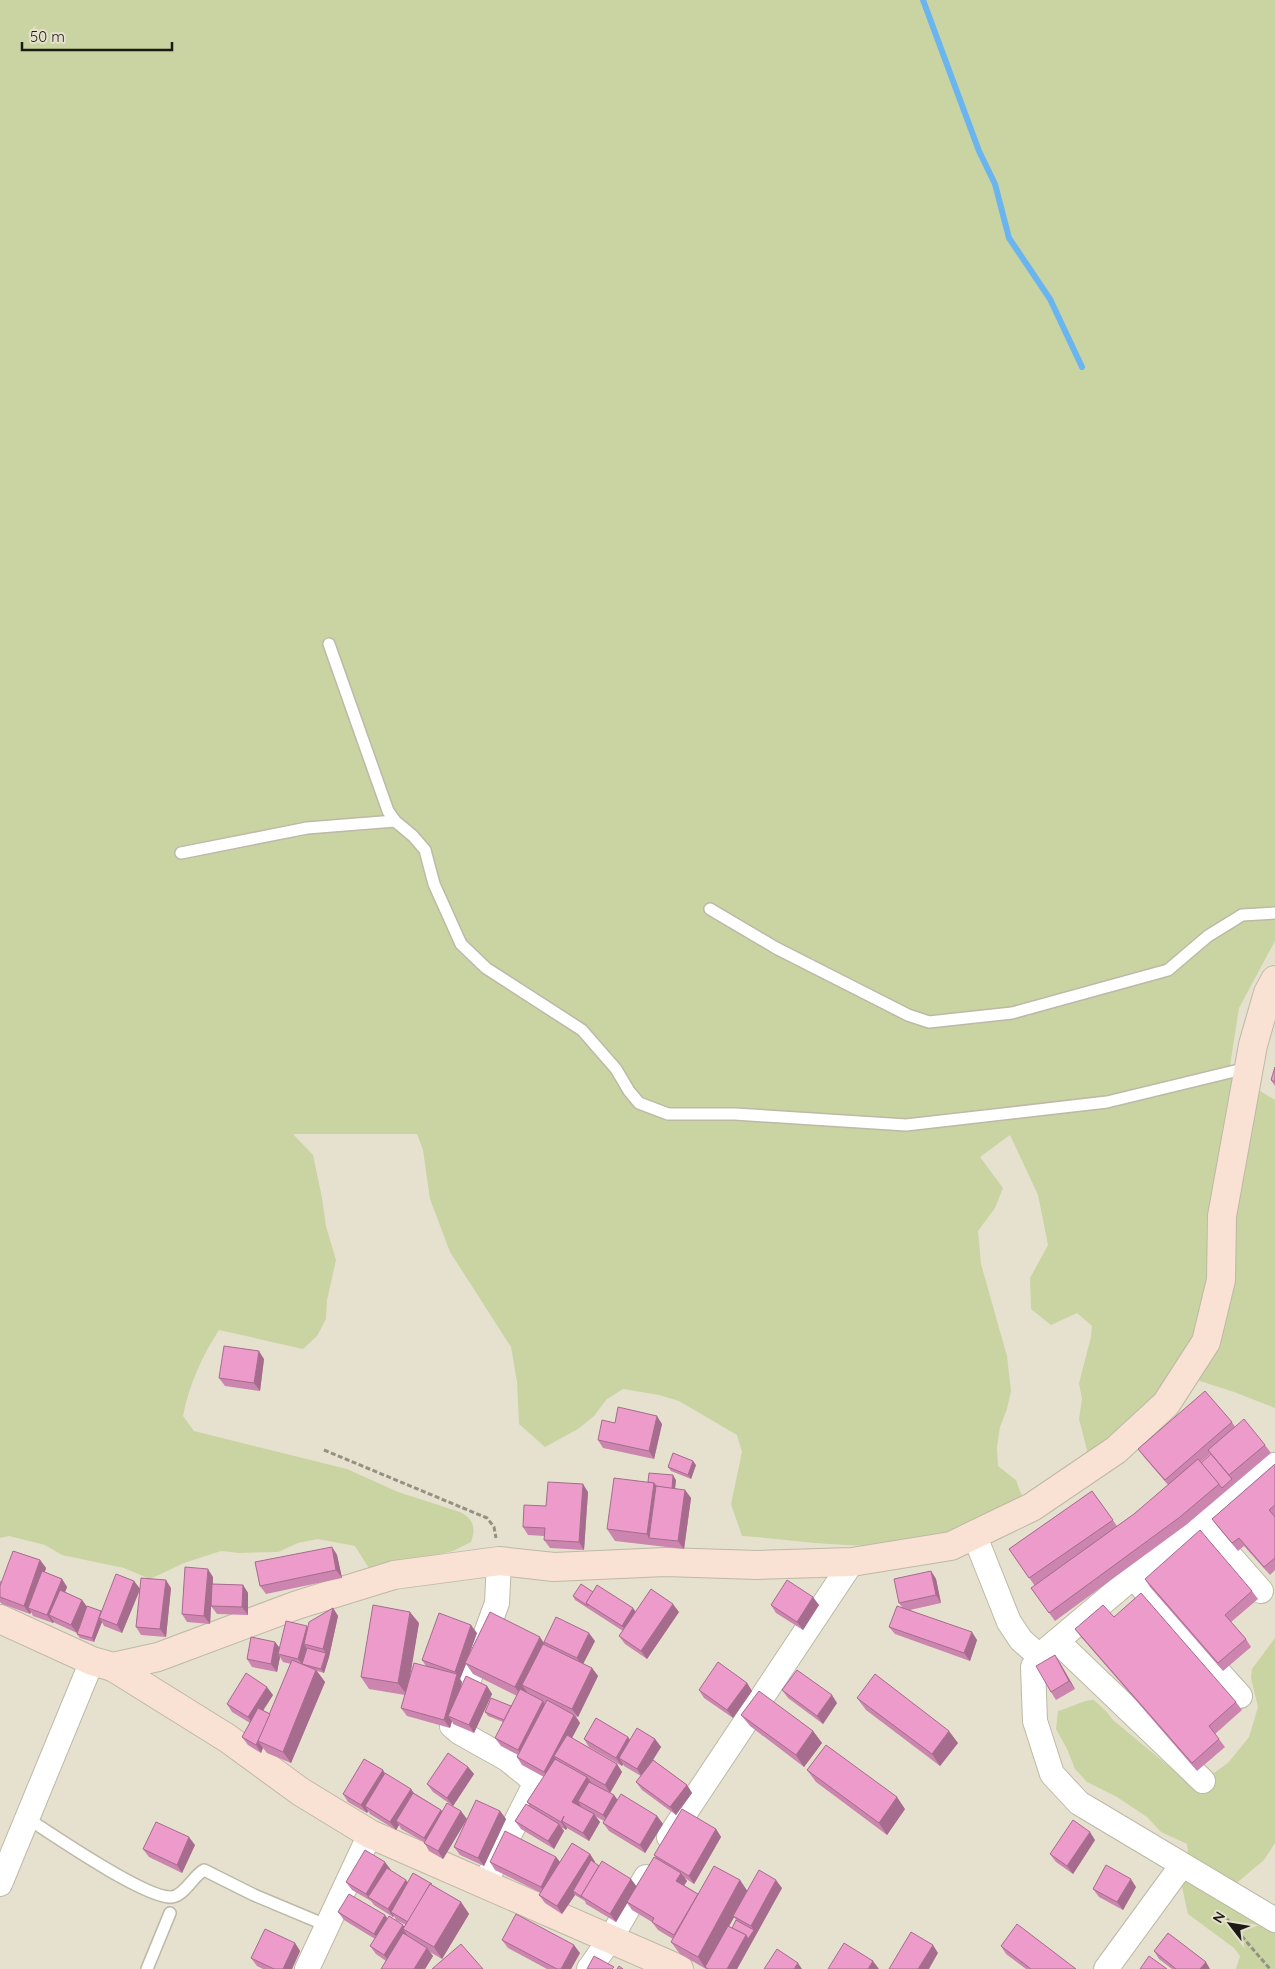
<svg xmlns="http://www.w3.org/2000/svg" width="1275" height="1969" font-family="Quicksand,sans-serif">
<style>
.green{fill:#c9d4a2}
.lines{fill:none;stroke-linecap:round;stroke-linejoin:round}
.stream{stroke:#6ab5ef;stroke-width:6}
.lane-casing{stroke:#bdb9a6;stroke-width:14}
.street-casing{stroke:#bdb9a6;stroke-width:26}
.secondary-casing{stroke:#bdb9a6;stroke-width:30}
.path{stroke:#949183;stroke-width:3;stroke-dasharray:5 2.5;stroke-linecap:butt}
.lane{stroke:#fff;stroke-width:11}
.street{stroke:#fff;stroke-width:24}
.secondary{stroke:#f9e1d3;stroke-width:28}
.wall{fill:#cb85ae;fill-rule:evenodd}
.shaded-wall{fill:#a56c8d}
.building{fill:#ec9bca;stroke:#a56c8d}
</style>
<rect width="100%" height="100%" fill="#e6e1ce"/>
<g class="green">
<path d="M0 0H1275V941L1239 1008 1229 1072 1275 1100V1408L1234 1392 1175 1373 1130 1423 1088 1454 1079 1419 1082 1399 1079 1383 1091 1337 1092 1326 1077 1313 1051 1325 1031 1309 1030 1278 1048 1245 1038 1195 1010 1135 980 1157 1003 1188 995 1208 978 1231 981 1264 1007 1356 1011 1391 1007 1409 1000 1427 997 1447 998 1466 1016 1480 1023 1499C1004 1509 985 1521 965 1529 896 1558 814 1541 742 1536L731 1504 742 1452 737 1435 679 1401 659 1395 623 1389 607 1399 594 1416 578 1429 545 1447 519 1424 517 1382 511 1347 450 1252 430 1199 423 1150 417 1134H293L313 1155 322 1198 326 1226 336 1260 327 1300 326 1319 317 1336 303 1349 219 1330C202 1356 189 1385 183 1416L194 1431 347 1469 398 1492 460 1512C474 1519 476 1528 471 1542L453 1551 370 1570 355 1546 318 1539 298 1543 278 1552 239 1553 221 1551 184 1563 150 1579 124 1568 62 1555 45 1545 9 1536 0 1538Z"/>
<path d="M1275 1638V1843L1264 1860 1233 1886 1275 1932V1969H1236L1240 1956 1234 1948 1188 1914 1182 1887 1188 1853 1187 1844 1161 1832 1147 1817 1117 1797 1087 1782 1075 1769 1067 1749 1056 1729 1058 1711C1070 1708 1082 1700 1094 1700L1107 1712 1113 1720 1194 1787 1228 1763 1249 1737 1258 1707 1251 1678 1252 1669Z"/>
</g>
<g class="lines">
<polyline class="stream" points="923,0 979,151 995,184 1009,238 1050,299 1082,367"/>
<defs>
<g id="lane">
<polyline points="329,644 388,811 395,821 413,836 425,850 434,884 461,944 486,968 582,1030 616,1069 629,1091 639,1103 668,1114 735,1114 906,1125 1107,1102 1247,1068"/>
<polyline points="181,853 307,828 395,821"/>
<polyline points="710,909 776,948 908,1015 929,1022 1012,1013 1168,970 1208,936 1242,915 1275,913"/>
<path d="M27 1818C53 1835 146 1899 172 1897 185 1895 193 1876 204 1870L254 1895 328 1926"/>
<polyline points="147,1969 170,1913"/>
</g>
<g id="street">
<polyline points="1203,1525 1261,1591"/>
<polyline points="974,1534 1009,1622 1021,1640 1039,1656 1133,1577 1203,1525 1273,1465"/>
<polyline points="1133,1577 1240,1696"/>
<polyline points="1057,1641 1203,1781"/>
<polyline points="1039,1656 1033,1667 1035,1721 1052,1774 1079,1803 1275,1920"/>
<polyline points="669,1837 852,1562"/>
<polyline points="485,1883 534,1786 533,1780 507,1759 459,1732 452,1726 497,1603 499,1561"/>
<polyline points="0,1884 92,1661"/>
<polyline points="307,1969 370,1834"/>
<polyline points="589,1969 611,1938 646,1877"/>
<polyline points="1106,1969 1182,1865"/>
</g>
<g id="secondary">
<polyline points="0,1619 92,1661 113,1667 158,1657 297,1605 394,1575 499,1561 554,1567 665,1562 757,1565 852,1562 951,1546 1032,1507 1116,1450 1166,1404 1206,1342 1221,1280 1222,1216 1253,1045 1268,993 1275,980"/>
<polyline points="113,1667 227,1738 301,1792 370,1834 679,1969"/>
</g>
</defs>
<use href="#lane" class="lane-casing"/>
<use href="#street" class="street-casing"/>
<use href="#secondary" class="secondary-casing"/>
<g class="path">
<polyline points="324,1450 487,1518 494,1527 496,1538"/>
<polyline points="1227,1919 1270,1969"/>
</g>
<use href="#lane" class="lane"/>
<use href="#street" class="street"/>
<use href="#secondary" class="secondary"/>
</g>
<g class="wall">
<polygon points="1275,1067 1275,1086 1271,1080"/>
<polygon points="264,1359 260,1391 225,1386 219,1378"/>
<path d="M1232 1422 1235 1427 1265 1445 1271 1453 1186 1525 1055 1621 1031 1588 1035 1586 1009 1549 1092 1491 1117 1526 1134 1514 1168 1485 1144 1457 1138 1449ZM1210 1454H1211L1201 1463V1462Z"/>
<polygon points="615,1423 662,1424 654,1459 603,1448 598,1440"/>
<polygon points="1275,1464 1275,1570 1270,1575 1244,1546 1238,1551 1218,1527 1212,1519"/>
<polygon points="696,1465 691,1479 671,1471 668,1467"/>
<polygon points="676,1480 675,1489 685,1490 691,1498 684,1549 615,1541 607,1529 648,1482"/>
<polygon points="588,1492 584,1550 550,1548 544,1540 544,1536 528,1535 523,1527 546,1506"/>
<polygon points="332,1547 337,1555 342,1578 266,1594 260,1586"/>
<polygon points="40,1560 46,1568 45,1572 62,1579 67,1587 65,1592 82,1600 87,1607 101,1611 134,1581 140,1589 171,1588 166,1637 141,1635 136,1627 140,1590 122,1633 104,1626 102,1622 94,1642 80,1638 77,1634 80,1625 77,1633 55,1623 54,1622 53,1623 33,1616 31,1612 30,1614 2,1604 0,1602 0,1603 0,1580 1,1582"/>
<polygon points="931,1571 936,1579 941,1603 910,1610 977,1640 970,1661 895,1634 889,1627 902,1607 899,1603"/>
<polygon points="213,1577 213,1584 243,1585 248,1593 248,1615 217,1614 211,1606 210,1624 187,1622 182,1614"/>
<polygon points="1145,1579 1252,1591 1258,1599 1231,1622 1246,1639 1251,1647 1223,1671 1150,1587"/>
<polygon points="593,1592 636,1612 679,1612 647,1659 625,1644 619,1636 623,1631 575,1600 573,1596"/>
<polygon points="771,1605 819,1605 803,1630 776,1613"/>
<polygon points="333,1608 338,1616 329,1657 324,1673 317,1671 325,1682 291,1763 267,1753 263,1748 261,1753 248,1745 242,1737 250,1723 232,1712 227,1704 273,1695 263,1710 270,1714 291,1664 283,1662 280,1657 277,1672 252,1667 247,1659 275,1642 279,1647 308,1628"/>
<polygon points="1114,1617 1236,1702 1242,1710 1215,1734 1225,1747 1197,1771 1081,1637 1075,1629"/>
<polygon points="419,1623 409,1679 426,1666 422,1660 477,1633 470,1652 544,1642 595,1641 583,1664 592,1668 598,1676 578,1717 576,1716 580,1723 572,1738 617,1764 622,1772 610,1793 614,1795 617,1800 657,1816 663,1824 645,1853 609,1831 603,1823 604,1821 595,1816 600,1822 589,1841 567,1828 566,1830 561,1827 564,1831 554,1849 521,1829 515,1821 529,1805 527,1802 544,1777 522,1765 517,1757 518,1755 501,1746 495,1738 503,1722 488,1716 485,1712 511,1706 517,1696 473,1674 466,1664 460,1679 462,1682 461,1686 487,1686 492,1694 474,1733 453,1724 452,1721 450,1728 407,1716 401,1708 405,1695 369,1689 361,1677"/>
<polygon points="1060,1663 1075,1689 1056,1700 1051,1692"/>
<polygon points="747,1683 752,1691 733,1718 704,1698 699,1690"/>
<polygon points="782,1690 837,1703 823,1724 788,1698"/>
<polygon points="857,1698 958,1743 940,1766 866,1710"/>
<polygon points="741,1715 813,1731 822,1743 804,1767 750,1726"/>
<polygon points="584,1739 655,1739 661,1747 653,1760 687,1785 692,1793 676,1815 642,1790 636,1782 641,1776 624,1766 623,1764 622,1766 589,1747"/>
<polygon points="468,1767 474,1774 453,1806 433,1792 427,1784"/>
<polygon points="807,1770 905,1809 887,1835 816,1782"/>
<polygon points="411,1789 414,1793 441,1810 442,1811 467,1819 443,1859 429,1851 424,1842 401,1829 399,1825 396,1830 370,1814 368,1811 367,1813 348,1802 343,1794"/>
<polygon points="500,1811 506,1819 484,1866 460,1855 454,1847"/>
<path d="M716 1829 721 1837 694 1884 685 1878 687 1881 684 1885 698 1894 740 1880 747 1891 782 1888 737 1969H706L680 1954 671 1942 673 1939 658 1930 652 1922 632 1910 627 1903 616 1922 586 1904 585 1901 575 1895 562 1914 545 1903 539 1895 541 1893 495 1870 490 1862 556 1857 560 1862 590 1854 595 1862V1863L599 1866 631 1879 636 1886 656 1858 654 1855ZM734 1917 736 1920 732 1928 729 1926Z"/>
<polygon points="1095,1840 1073,1874 1056,1862 1050,1854"/>
<polygon points="195,1845 182,1873 149,1857 143,1849"/>
<polygon points="390,1870 408,1882 433,1886 461,1902 469,1914 442,1959 430,1952 433,1956 425,1969 381,1969 386,1961 376,1954 370,1946 375,1939 344,1920 338,1912 388,1919 404,1927 406,1925 396,1920 394,1916 393,1917 374,1905 371,1901 352,1890 346,1882 391,1870"/>
<polygon points="1136,1887 1123,1910 1099,1897 1093,1889"/>
<polygon points="502,1940 580,1953 571,1969 547,1969 508,1948"/>
<polygon points="295,1943 300,1951 292,1969 263,1969 257,1966 251,1958"/>
<polygon points="1001,1946 1076,1969 1026,1969 1006,1954"/>
<polygon points="1154,1951 1210,1969 1172,1969 1159,1959"/>
</g>
<g class="shaded-wall">
<polygon points="259,1351 264,1359 260,1391 254,1383"/>
<polygon points="657,1416 662,1424 654,1459 649,1451"/>
<polygon points="693,1461 696,1465 691,1479 688,1475"/>
<polygon points="673,1475 676,1480 674,1496 671,1492"/>
<polygon points="654,1483 662,1494 649,1538 647,1534"/>
<polygon points="583,1484 588,1492 584,1550 579,1542"/>
<polygon points="685,1490 691,1498 684,1549 678,1541"/>
<polygon points="332,1547 337,1555 342,1578 336,1570"/>
<polygon points="40,1560 46,1568 32,1609 28,1608 31,1612 30,1614 24,1606"/>
<polygon points="208,1569 213,1577 210,1624 204,1616"/>
<polygon points="931,1571 936,1579 941,1603 936,1595"/>
<polygon points="62,1579 67,1587 55,1618 49,1615 54,1622 53,1623 47,1615"/>
<polygon points="166,1580 171,1588 166,1637 160,1629"/>
<polygon points="134,1581 140,1589 122,1633 117,1625"/>
<polygon points="243,1585 248,1593 248,1615 242,1607"/>
<polygon points="813,1597 819,1605 803,1630 797,1622"/>
<polygon points="82,1600 88,1608 77,1633 71,1625"/>
<polygon points="673,1604 679,1612 647,1659 641,1651"/>
<polygon points="333,1608 338,1616 329,1657 324,1673 321,1669 326,1653 323,1649"/>
<polygon points="633,1608 639,1616 628,1634 622,1626"/>
<polygon points="410,1612 419,1623 407,1695 398,1683"/>
<polygon points="99,1618 102,1622 94,1642 92,1638"/>
<polygon points="471,1625 477,1633 466,1663 465,1663 466,1664 460,1679 462,1682 453,1718 448,1716 452,1721 450,1728 444,1720 457,1675 455,1672"/>
<polygon points="307,1626 312,1634 304,1644 308,1650 304,1667 298,1659"/>
<polygon points="972,1632 977,1640 970,1661 964,1653"/>
<polygon points="589,1633 595,1641 582,1666 577,1658"/>
<polygon points="540,1637 548,1649 522,1685 527,1692 523,1699 515,1687"/>
<polygon points="275,1642 281,1650 278,1654 280,1657 277,1672 271,1664"/>
<polygon points="1055,1655 1060,1663 1075,1689 1069,1681"/>
<polygon points="592,1668 598,1676 578,1717 572,1709"/>
<polygon points="316,1670 325,1682 291,1763 283,1752"/>
<polygon points="747,1683 752,1691 733,1718 727,1710"/>
<polygon points="487,1686 492,1694 474,1733 469,1725"/>
<polygon points="267,1687 273,1695 254,1725 248,1717"/>
<polygon points="832,1695 837,1703 823,1724 817,1716"/>
<polygon points="543,1701 548,1709 524,1758 518,1750"/>
<polygon points="272,1715 258,1741 263,1748 261,1753 256,1745"/>
<polygon points="574,1715 580,1723 560,1760 554,1756 559,1763 550,1780 544,1772"/>
<polygon points="813,1731 822,1743 804,1767 796,1755"/>
<polygon points="949,1731 958,1743 940,1766 932,1754"/>
<polygon points="628,1737 634,1745 619,1758 623,1764 622,1766 616,1758"/>
<polygon points="655,1739 661,1747 642,1777 637,1769"/>
<polygon points="617,1764 622,1772 610,1793 605,1785"/>
<polygon points="468,1767 474,1774 453,1806 447,1798"/>
<polygon points="383,1770 388,1778 365,1806 368,1811 367,1813 361,1805"/>
<polygon points="587,1777 593,1785 578,1801 581,1806 578,1810 572,1802"/>
<polygon points="687,1785 692,1793 676,1815 670,1807"/>
<polygon points="411,1789 416,1797 396,1821 399,1825 396,1830 390,1822"/>
<polygon points="614,1795 620,1803 609,1823 603,1815"/>
<polygon points="897,1797 905,1809 887,1835 879,1823"/>
<polygon points="441,1810 446,1818 430,1846 424,1838"/>
<polygon points="461,1811 467,1819 443,1859 438,1851"/>
<polygon points="500,1811 506,1819 484,1866 478,1858"/>
<polygon points="594,1814 600,1822 589,1841 583,1833"/>
<polygon points="564,1816 562,1821 567,1828 566,1830 561,1822"/>
<polygon points="657,1816 663,1824 645,1853 640,1845"/>
<polygon points="559,1824 564,1831 554,1849 548,1841"/>
<polygon points="716,1829 721,1837 694,1884 689,1876"/>
<polygon points="1090,1832 1095,1840 1073,1874 1067,1866"/>
<polygon points="189,1837 195,1845 182,1873 177,1865"/>
<polygon points="590,1854 595,1862 576,1893 573,1891 575,1895 562,1914 557,1906"/>
<polygon points="556,1857 562,1865 546,1895 541,1887"/>
<polygon points="385,1862 391,1870 373,1900 369,1898 366,1894"/>
<polygon points="681,1873 687,1881 682,1889 676,1881"/>
<polygon points="631,1879 637,1887 616,1922 610,1914"/>
<polygon points="1131,1879 1136,1887 1123,1910 1117,1902"/>
<polygon points="406,1880 412,1888 391,1912 394,1916 393,1917 388,1909"/>
<polygon points="740,1880 748,1892 706,1968 705,1967 706,1969 698,1957"/>
<polygon points="776,1880 782,1888 737,1969 727,1969 746,1935 754,1930 751,1926"/>
<polygon points="461,1902 469,1914 442,1959 434,1947"/>
<polygon points="385,1915 391,1923 380,1942 374,1934"/>
<polygon points="403,1925 408,1932 403,1929 407,1935 390,1963 384,1955"/>
<polygon points="295,1943 300,1951 292,1969 283,1969"/>
<polygon points="574,1945 580,1953 571,1969 561,1969"/>
<polygon points="933,1945 938,1953 929,1969 918,1969"/>
<polygon points="427,1948 433,1956 425,1969 414,1969"/>
<polygon points="873,1961 879,1969 868,1969"/>
<polygon points="1206,1962 1210,1969 1200,1969"/>
<polygon points="798,1963 802,1969 794,1969"/>
</g>
<g class="building">
<polygon points="1275,1067 1275,1082 1271,1080"/>
<polygon points="224,1346 259,1351 254,1383 219,1378"/>
<polygon points="1205,1391 1232,1422 1165,1480 1138,1449"/>
<polygon points="618,1407 657,1416 649,1451 598,1440 602,1420 615,1423"/>
<polygon points="1244,1419 1265,1445 1229,1475 1208,1450"/>
<polygon points="673,1453 693,1461 688,1475 668,1467"/>
<polygon points="1211,1454 1232,1479 1222,1488 1201,1463"/>
<polygon points="1198,1459 1219,1484 1180,1517 1049,1613 1031,1588 1134,1514"/>
<polygon points="1275,1464 1275,1505 1269,1510 1275,1517 1275,1558 1264,1567 1239,1538 1232,1543 1212,1519"/>
<polygon points="649,1473 673,1475 672,1489 656,1486 654,1483 648,1482"/>
<polygon points="614,1478 654,1483 647,1534 607,1529"/>
<polygon points="548,1482 583,1484 579,1542 544,1540 545,1528 523,1527 524,1505 546,1506"/>
<polygon points="656,1486 685,1490 678,1541 649,1538"/>
<polygon points="1092,1491 1113,1520 1029,1578 1009,1549"/>
<polygon points="1200,1530 1252,1591 1225,1615 1246,1639 1218,1663 1145,1579"/>
<polygon points="332,1547 336,1570 260,1586 255,1562"/>
<polygon points="13,1551 40,1560 24,1606 0,1597 0,1586"/>
<polygon points="185,1567 208,1569 204,1616 182,1614"/>
<polygon points="42,1571 62,1579 47,1615 28,1608"/>
<polygon points="931,1571 936,1595 899,1603 894,1579"/>
<polygon points="116,1574 134,1581 117,1625 99,1618"/>
<polygon points="141,1578 166,1580 160,1629 136,1627"/>
<polygon points="787,1580 813,1597 797,1622 771,1605"/>
<polygon points="212,1584 243,1585 242,1607 211,1606"/>
<polygon points="581,1584 593,1592 586,1603 588,1606 573,1596"/>
<polygon points="597,1585 633,1608 622,1626 586,1603"/>
<polygon points="651,1589 673,1604 641,1651 619,1636"/>
<polygon points="60,1590 82,1600 71,1625 49,1615"/>
<polygon points="1141,1593 1236,1702 1209,1726 1219,1739 1192,1763 1075,1629 1103,1605 1114,1617"/>
<polygon points="373,1605 410,1612 398,1683 361,1677"/>
<polygon points="87,1606 101,1611 92,1638 77,1634"/>
<polygon points="897,1606 972,1632 964,1653 889,1627"/>
<polygon points="333,1608 323,1649 304,1644 309,1622"/>
<polygon points="490,1612 540,1637 515,1687 465,1663"/>
<polygon points="439,1613 471,1625 455,1672 422,1660"/>
<polygon points="556,1617 589,1633 577,1658 544,1642"/>
<polygon points="286,1621 307,1626 298,1659 278,1654"/>
<polygon points="251,1637 275,1642 271,1664 247,1659"/>
<polygon points="543,1644 592,1668 572,1709 522,1685"/>
<polygon points="307,1648 326,1653 321,1669 302,1664"/>
<polygon points="1055,1655 1069,1681 1051,1692 1036,1666"/>
<polygon points="292,1660 316,1670 283,1752 258,1741"/>
<polygon points="718,1662 747,1683 727,1710 699,1690"/>
<polygon points="414,1663 457,1674 444,1720 401,1708"/>
<polygon points="797,1670 832,1695 817,1716 782,1690"/>
<polygon points="246,1673 267,1687 248,1717 227,1704"/>
<polygon points="875,1674 949,1731 932,1754 857,1698"/>
<polygon points="466,1676 487,1686 469,1725 448,1716"/>
<polygon points="520,1689 543,1701 518,1750 495,1738"/>
<polygon points="759,1691 813,1731 796,1755 741,1715"/>
<polygon points="491,1698 511,1706 504,1720 485,1712"/>
<polygon points="547,1700 574,1715 544,1772 517,1757"/>
<polygon points="258,1708 270,1714 261,1734 256,1745 242,1737"/>
<polygon points="596,1718 628,1737 616,1758 584,1739"/>
<polygon points="637,1728 655,1739 637,1769 619,1758"/>
<polygon points="567,1735 617,1764 605,1785 554,1756"/>
<polygon points="826,1745 897,1797 879,1823 807,1770"/>
<polygon points="448,1753 468,1767 447,1798 427,1784"/>
<polygon points="364,1759 383,1770 361,1805 343,1794"/>
<polygon points="555,1759 587,1777 572,1802 594,1814 583,1833 562,1821 564,1816 561,1822 527,1802"/>
<polygon points="653,1760 687,1785 670,1807 636,1782"/>
<polygon points="385,1773 411,1789 390,1822 365,1806"/>
<polygon points="589,1782 614,1795 603,1815 578,1801"/>
<polygon points="413,1793 441,1810 424,1838 396,1821"/>
<polygon points="621,1794 657,1816 640,1845 603,1823"/>
<polygon points="476,1800 500,1811 478,1858 454,1847"/>
<polygon points="447,1803 461,1811 438,1851 424,1843"/>
<polygon points="526,1804 559,1824 548,1841 515,1821"/>
<polygon points="682,1809 716,1829 689,1876 654,1855"/>
<polygon points="1073,1820 1090,1832 1067,1866 1050,1854"/>
<polygon points="156,1822 189,1837 177,1865 143,1849"/>
<polygon points="505,1831 556,1857 541,1887 490,1862"/>
<polygon points="572,1843 590,1854 557,1906 539,1895"/>
<polygon points="365,1850 385,1862 366,1894 346,1882"/>
<polygon points="654,1857 681,1873 676,1881 698,1894 674,1935 652,1922 654,1918 627,1902"/>
<polygon points="591,1860 599,1866 581,1896 582,1897 573,1891"/>
<polygon points="602,1861 631,1879 610,1914 581,1896"/>
<polygon points="1106,1865 1131,1879 1117,1902 1093,1889"/>
<polygon points="714,1866 740,1880 698,1957 671,1942"/>
<polygon points="387,1868 406,1880 388,1909 368,1897"/>
<polygon points="759,1870 776,1880 751,1926 733,1916"/>
<polygon points="413,1873 432,1884 430,1884 408,1922 391,1912"/>
<polygon points="430,1884 461,1902 434,1947 403,1929"/>
<polygon points="349,1894 385,1915 374,1934 338,1912"/>
<polygon points="516,1914 574,1945 561,1969 557,1969 502,1940"/>
<polygon points="389,1916 403,1925 384,1955 370,1946"/>
<polygon points="736,1920 754,1930 748,1939 746,1935 732,1928"/>
<polygon points="1017,1924 1076,1969 1031,1969 1001,1946"/>
<polygon points="728,1926 746,1935 727,1969 708,1969 705,1967"/>
<polygon points="265,1929 295,1943 283,1969 274,1969 251,1958"/>
<polygon points="911,1932 933,1945 918,1969 889,1969"/>
<polygon points="403,1933 427,1948 414,1969 381,1969"/>
<polygon points="1168,1933 1206,1962 1200,1969 1176,1969 1154,1951"/>
<polygon points="844,1943 873,1961 868,1969 828,1969"/>
<polygon points="461,1944 483,1969 432,1969"/>
<polygon points="777,1949 798,1963 794,1969 764,1969"/>
<polygon points="594,1956 614,1967 612,1969 587,1969"/>
<polygon points="1149,1956 1167,1969 1140,1969"/>
<polygon points="619,1966 623,1969 617,1969"/>
</g>
<g transform="translate(1230 1924) rotate(301)" stroke="#e6e1ce" stroke-width="4" paint-order="stroke">
<path d="M0-4L9 19L0 12L-9 19Z" fill="#1c1a14"/>
<text y="-8" font-size="14" font-weight="bold" text-anchor="middle" fill="#1c1a14">N</text>
</g>
<path d="M22 42v8h150v-8" fill="none" stroke="#1c1a14" stroke-width="2.5"/>
<text x="30" y="42" font-size="15" fill="#1c1a14" stroke="#e6e1ce" stroke-width="4" paint-order="stroke">50 m</text>
</svg>
